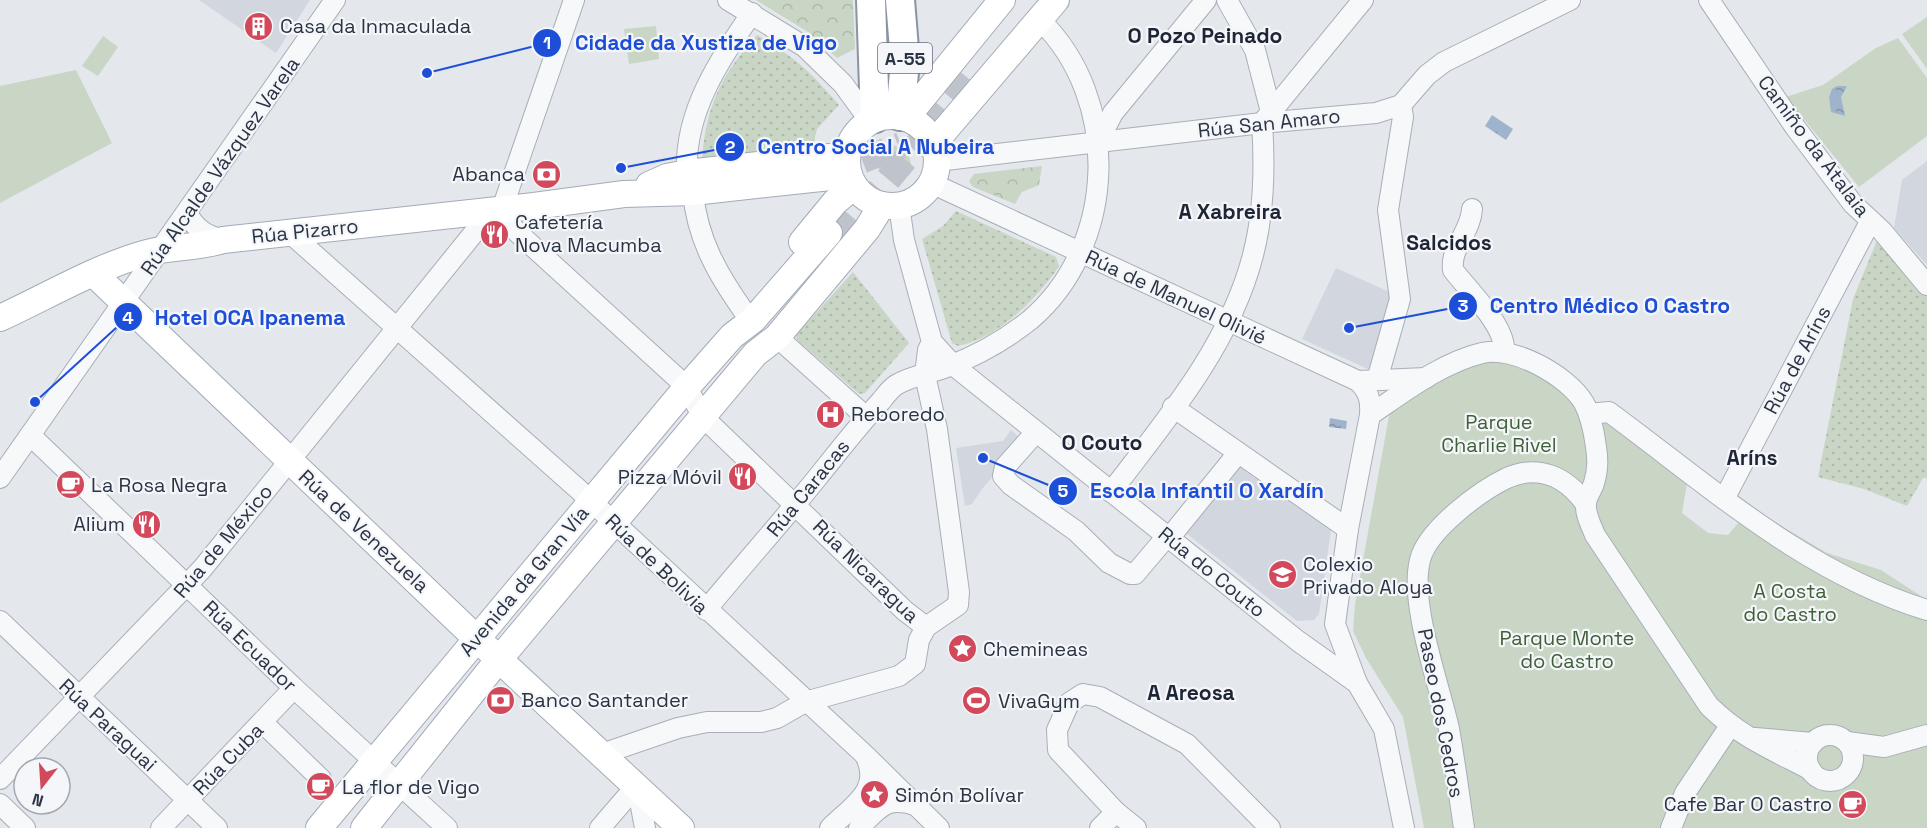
<svg xmlns="http://www.w3.org/2000/svg" width="1927" height="828" font-family="'Space Grotesk',sans-serif">
<style>
.built{fill:#d2d6de}
.grass{fill:url(#grass-dots)}
.forest{fill:url(#forest-crowns)}
.park{fill:#c9d6c5}
.water{fill:url(#water-ripples)}
.lines{fill:none;stroke-linecap:round;stroke-linejoin:round}
.major-tunnel{stroke:#bfc3cb;stroke-width:26;stroke-dasharray:26 13;stroke-linecap:butt}
.minor-casing{stroke:#a9aeb7;stroke-width:22}
.major-casing{stroke:#a3abb8;stroke-width:28}
.highway-casing{stroke:#8b94a3;stroke-width:32}
.minor{stroke:#f7f8fa;stroke-width:20}
.major{stroke:#fff;stroke-width:26}
.highway{stroke:#fff;stroke-width:28}
.labels{text-anchor:middle;dominant-baseline:central;stroke-width:4.5;stroke-linejoin:round;paint-order:stroke}
.shield{fill:#f4f6f9;stroke:#676e7b;stroke-width:1.5}
.shield-label{font-size:18px;font-weight:bold;fill:#2b3445}
.poi-label{font-size:20px;fill:#2b3445;stroke:#f4f6f9;text-anchor:start}
.street-label{font-size:20px;fill:#2b3445;stroke:#f4f6f9}
.park-label{font-size:20px;fill:#3f6138;stroke:#f4f6f9}
.neighbourhood-label{font-size:21px;font-weight:bold;fill:#1d2536;stroke:#f4f6f9}
.leader{fill:none;stroke:#1d4ed8;stroke-width:2}
.callout-dot{fill:#1d4ed8;stroke:#f4f6f9;stroke-width:2}
.mark-label{font-size:18px;text-anchor:middle;font-weight:bold;fill:#fff}
.callout-label{font-size:21px;text-anchor:middle;font-weight:bold;fill:#1d4ed8;stroke:#f4f6f9;stroke-width:4.5;stroke-linejoin:round;paint-order:stroke}
</style>
<defs>
<pattern id="grass-dots" width="8" height="8" patternUnits="userSpaceOnUse" patternTransform="scale(1.5)"><rect width="8" height="8" fill="#c9d6c5"/><path d="M2 2h.1M6 6h.1" fill="none" stroke="#adb8ab" stroke-width="1.8" stroke-linecap="round"/></pattern>
<pattern id="forest-crowns" width="20" height="18" patternUnits="userSpaceOnUse" patternTransform="scale(1.5)"><rect width="20" height="18" fill="#c9d6c5"/><path d="M2 6a3 3 0 1 1 6 0M12 15a3 3 0 1 1 6 0" fill="none" stroke="#adb8ab"/></pattern>
<pattern id="water-ripples" width="26" height="14" patternUnits="userSpaceOnUse" patternTransform="scale(1.5)"><rect width="26" height="14" fill="#9fb4cc"/><path d="M2 4q2-2 4 0t4 0M15 11q2-2 4 0t4 0" fill="none" stroke="#8293a7"/></pattern>
</defs>
<rect width="100%" height="100%" fill="#e4e7ec"/>
<g class="built">
<polygon points="199,0 310,0 276,53"/>
<polygon points="1927,161 1927,265 1894,228 1902,180"/>
<polygon points="1336,268 1396,295 1374,367 1368,369 1302,339"/>
<polygon points="1011,430 1023,441 982,489 972,504 965,506 956,448 1003,441"/>
<polygon points="1235,464 1331,530 1319,614 1314,620 1297,621 1182,530"/>
</g>
<g class="grass">
<path d="M757 35C795 57 811 72 839 105L817 129 812 151 702 162C705 108 721 75 757 35Z"/>
<polygon points="894,145 908,153 911,163 908,173 894,180 880,173 877,163 884,149"/>
<path d="M956 211 1056 257 1059 266C1037 299 998 338 958 346L952 343 922 239 943 226Z"/>
<polygon points="1878,238 1927,294 1927,478 1923,478 1907,506 1864,489 1818,477 1853,299"/>
<polygon points="853,272 909,343 865,393 859,394 797,340 796,335"/>
</g>
<g class="forest">
<polygon points="756,0 853,0 855,49 837,58 808,32"/>
<polygon points="1042,166 1039,185 1022,192 1015,204 973,187 969,181 974,174"/>
</g>
<g class="park">
<polygon points="1927,17 1927,69 1902,34"/>
<polygon points="656,26 659,59 629,64 624,29"/>
<polygon points="103,36 118,47 98,76 82,66"/>
<polygon points="1898,38 1927,78 1927,136 1859,187 1786,97 1823,85 1876,48"/>
<polygon points="76,70 112,143 0,203 0,86"/>
<polygon points="1502,357 1524,363 1610,424 1687,483 1682,513 1708,533 1728,535 1751,508 1827,553 1881,570 1927,600 1927,828 1424,828 1403,717 1366,658 1353,631 1355,605 1390,410 1471,363"/>
</g>
<g class="water">
<polygon points="1837,86 1847,86 1841,97 1845,116 1831,112 1829,97 1832,89"/>
<polygon points="1492,115 1513,129 1506,140 1485,126"/>
<circle cx="894" cy="163" r="10"/>
<polygon points="1330,418 1347,421 1346,429 1329,427"/>
</g>
<g class="lines">
<g class="major-tunnel">
<polyline points="920,123 962,72"/>
<polyline points="824,167 853,164 901,145"/>
<polyline points="838,239 944,113"/>
</g>
<defs>
<g id="minor">
<polyline points="728,0 805,47 843,84 870,121"/>
<polyline points="1227,0 1255,50 1271,112"/>
<polyline points="1709,0 1795,127 1853,204 1882,231 1927,285"/>
<polyline points="1262,123 1363,0"/>
<polyline points="1098,142 1113,113 1206,0"/>
<polyline points="937,161 1262,123 1376,113 1401,105 1427,75 1444,62 1570,0"/>
<path d="M687 173C684 112 719 61 752 13"/>
<polyline points="931,183 1358,381 1426,378"/>
<path d="M693 192C697 239 718 275 745 313"/>
<polyline points="502,209 507,221 518,233 687,387 702,416 905,611 926,627"/>
<path d="M1472 209C1471 232 1450 247 1453 270 1468 290 1507 327 1504 352"/>
<path d="M187 213C196 230 206 235 223 240"/>
<polyline points="290,233 578,489 865,755 939,828"/>
<polyline points="777,337 866,417"/>
<polyline points="932,342 953,365 1298,641 1357,683"/>
<polyline points="1377,380 1400,299 1388,210 1403,117 1401,105"/>
<path d="M1358 381C1369 392 1371 400 1370 415L1348 529 1335 624 1357 683 1384 729 1404 828"/>
<polyline points="1173,407 1348,529"/>
<path d="M1589 414 1609 412C1711 487 1804 572 1927 610"/>
<path d="M1370 415C1404 392 1441 363 1482 353 1513 345 1568 376 1584 403 1591 416 1594 432 1596 447 1598 459 1598 471 1594 483 1592 490 1586 497 1586 504 1585 514 1591 525 1595 535L1709 706C1742 738 1771 749 1811 770"/>
<polyline points="1036,432 1005,467 1003,476 1011,485 1076,531 1109,563 1130,574 1135,574 1168,535"/>
<polyline points="30,435 294,688 447,828"/>
<polyline points="0,478 335,0"/>
<path d="M1111 492C1166 420 1230 345 1253 255 1264 213 1265 166 1262 123"/>
<polyline points="1724,499 1870,222"/>
<polyline points="1170,537 1238,453"/>
<path d="M706 610C742 566 781 523 817 478 838 452 858 426 881 401 885 396 890 389 896 385 911 376 931 373 947 367 976 356 1006 339 1030 320 1117 246 1122 100 1040 20"/>
<polyline points="0,621 217,828"/>
<polyline points="263,723 321,779"/>
<circle cx="1830" cy="758" r="23"/>
<polyline points="1755,738 1813,743"/>
<polyline points="1847,742 1884,747 1927,735"/>
<polyline points="602,754 678,728 707,722 761,722 777,718 805,702 899,676 915,664 919,640 926,627 958,605 959,592 937,429 925,375 928,350 932,342 904,240 899,205"/>
<polyline points="0,779 202,569 473,234 502,209 574,0"/>
<polyline points="637,785 645,828"/>
<polyline points="0,804 25,828"/>
<polyline points="161,828 294,688"/>
<polyline points="600,828 637,785"/>
<path d="M830 828C852 806 882 790 866 757"/>
<path d="M859 828C880 807 887 795 918 806"/>
<polyline points="1100,828 1116,812"/>
<polyline points="1136,828 1116,812 1058,750 1057,730 1069,703 1083,694 1100,697 1187,744 1270,828"/>
<path d="M1464 828C1459 795 1455 762 1449 729 1439 683 1409 604 1420 560 1427 530 1480 491 1507 478 1539 464 1566 477 1585 503"/>
<polyline points="1671,828 1685,793 1730,726"/>
</g>
<g id="major">
<circle cx="892" cy="161" r="45"/>
<polyline points="906,118 1002,0"/>
<polyline points="934,143 1056,0"/>
<polyline points="649,185 667,177 687,173 847,155"/>
<polyline points="802,242 835,202 854,186"/>
<polyline points="94,274 476,638 681,828"/>
<path d="M0 318C48 296 96 267 147 253 172 246 199 248 223 240L534 206 624 194 693 192 849 175"/>
<polyline points="319,828 687,387 732,336 753,320 829,233"/>
<polyline points="364,828 491,669 755,354 777,337 867,229 882,205"/>
</g>
<g id="highway">
<polyline points="871,0 875,118"/>
<polyline points="900,0 905,61 900,116"/>
</g>
</defs>
<use href="#minor" class="minor-casing"/>
<use href="#major" class="major-casing"/>
<use href="#highway" class="highway-casing"/>
<use href="#minor" class="minor"/>
<use href="#major" class="major"/>
<use href="#highway" class="highway"/>
</g>
<defs>
<symbol id="building-disc" viewBox="-11 -11 22 22"><circle r="9.5" fill="#d1495b" stroke="#f4f6f9"/><path d="M-4-6H4V6H1V3H-1V6H-4ZM-2.5-4.3h1.7v1.8h-1.7ZM.8-4.3h1.7v1.8H.8ZM-2.5-1h1.7V.8h-1.7ZM.8-1h1.7V.8H.8Z" fill="#fff"/></symbol>
<symbol id="bank-disc" viewBox="-11 -11 22 22"><circle r="9.5" fill="#d1495b" stroke="#f4f6f9"/><path d="M-6-4H6V4H-6ZM0-2.3a2.3 2.3 0 1 0 0 4.6a2.3 2.3 0 1 0 0-4.6Z" fill="#fff"/></symbol>
<symbol id="restaurant-disc" viewBox="-11 -11 22 22"><circle r="9.5" fill="#d1495b" stroke="#f4f6f9"/><path d="M-5-6h1v4h1v-4h1v4h1v-4h1v5L-1.5 .5V6h-2V.5L-5-1ZM5-6V6H3V1.5H1.5Q1.5-4 5-6Z" fill="#fff"/></symbol>
<symbol id="hospital-disc" viewBox="-11 -11 22 22"><circle r="9.5" fill="#d1495b" stroke="#f4f6f9"/><path d="M-5-5h3v3.5h4V-5h3V5h-3V1.5h-4V5h-3Z" fill="#fff"/></symbol>
<symbol id="cafe-disc" viewBox="-11 -11 22 22"><circle r="9.5" fill="#d1495b" stroke="#f4f6f9"/><path d="M-5.5-4.5H6V0H3Q3 3.5 0 3.5H-2.5Q-5.5 3.5-5.5 0ZM3-3.2v2h1.7v-2ZM-6 4.5H4V6H-6Z" fill="#fff"/></symbol>
<symbol id="school-disc" viewBox="-11 -11 22 22"><circle r="9.5" fill="#d1495b" stroke="#f4f6f9"/><path d="M0-5L7-2L0 1L-7-2ZM-4 1L0 2.5L4 1V4Q0 6-4 4Z" fill="#fff"/></symbol>
<symbol id="sight-disc" viewBox="-11 -11 22 22"><circle r="9.5" fill="#d1495b" stroke="#f4f6f9"/><path d="M0-6L1.8-2.2L6-1.7L2.9 1.2L3.7 5.4L0 3.3L-3.7 5.4L-2.9 1.2L-6-1.7L-1.8-2.2Z" fill="#fff"/></symbol>
<symbol id="stadium-disc" viewBox="-11 -11 22 22"><circle r="9.5" fill="#d1495b" stroke="#f4f6f9"/><path d="M0-5a6.5 5 0 1 0 0 10a6.5 5 0 1 0 0-10ZM-3.5-1.8h7v3.6h-7Z" fill="#fff"/></symbol>
</defs>
<g fill-rule="evenodd">
<use href="#building-disc" x="242" y="10" width="33" height="33"/>
<use href="#bank-disc" x="530" y="158" width="33" height="33"/>
<use href="#restaurant-disc" x="478" y="218" width="33" height="33"/>
<use href="#hospital-disc" x="814" y="398" width="33" height="33"/>
<use href="#restaurant-disc" x="726" y="460" width="33" height="33"/>
<use href="#cafe-disc" x="54" y="468" width="33" height="33"/>
<use href="#restaurant-disc" x="130" y="508" width="33" height="33"/>
<use href="#school-disc" x="1266" y="558" width="33" height="33"/>
<use href="#sight-disc" x="946" y="632" width="33" height="33"/>
<use href="#bank-disc" x="484" y="684" width="33" height="33"/>
<use href="#stadium-disc" x="960" y="684" width="33" height="33"/>
<use href="#cafe-disc" x="304" y="770" width="33" height="33"/>
<use href="#sight-disc" x="858" y="778" width="33" height="33"/>
<use href="#cafe-disc" x="1836" y="788" width="33" height="33"/>
</g>
<g class="labels">
<rect class="shield" x="878" y="43" width="54" height="30" rx="4.5"/>
<g class="shield-label">
<text x="905" y="58">A-55</text>
</g>
<g class="poi-label">
<text x="280" y="26">Casa da Inmaculada</text>
<text x="525" y="174" text-anchor="end">Abanca</text>
<text x="515" y="222">Cafetería<tspan x="515" dy="23">Nova Macumba</tspan></text>
<text x="851" y="414">Reboredo</text>
<text x="722" y="477" text-anchor="end">Pizza Móvil</text>
<text x="91" y="485">La Rosa Negra</text>
<text x="125" y="524" text-anchor="end">Alium</text>
<text x="1303" y="564">Colexio<tspan x="1303" dy="23">Privado Aloya</tspan></text>
<text x="983" y="649">Chemineas</text>
<text x="521" y="700">Banco Santander</text>
<text x="998" y="701">VivaGym</text>
<text x="342" y="787">La flor de Vigo</text>
<text x="895" y="795">Simón Bolívar</text>
<text x="1832" y="804" text-anchor="end">Cafe Bar O Castro</text>
</g>
<g class="street-label">
<text transform="translate(1269 123) rotate(-6)">Rúa San Amaro</text>
<text transform="translate(1814 146) rotate(53)">Camiño da Atalaia</text>
<text transform="translate(220 166) rotate(-55)">Rúa Alcalde Vázquez Varela</text>
<text transform="translate(305 231) rotate(-6)">Rúa Pizarro</text>
<text transform="translate(1176 297) rotate(25)">Rúa de Manuel Olivié</text>
<text transform="translate(1797 360) rotate(-62)">Rúa de Aríns</text>
<text transform="translate(808 488) rotate(-51)">Rúa Caracas</text>
<text transform="translate(364 531) rotate(43)">Rúa de Venezuela</text>
<text transform="translate(223 541) rotate(-50)">Rúa de México</text>
<text transform="translate(657 564) rotate(44)">Rúa de Bolivia</text>
<text transform="translate(866 571) rotate(44)">Rúa Nicaragua</text>
<text transform="translate(1212 572) rotate(39)">Rúa do Couto</text>
<text transform="translate(524 581) rotate(-50)">Avenida da Gran Vía</text>
<text transform="translate(250 646) rotate(44)">Rúa Ecuador</text>
<text transform="translate(1441 713) rotate(79)">Paseo dos Cedros</text>
<text transform="translate(108 725) rotate(43)">Rúa Paraguai</text>
<text transform="translate(228 759) rotate(-46)">Rúa Cuba</text>
</g>
<g class="park-label">
<text x="1499" y="422">Parque<tspan x="1499" dy="23">Charlie Rivel</tspan></text>
<text x="1790" y="591">A Costa<tspan x="1790" dy="23">do Castro</tspan></text>
<text x="1567" y="638">Parque Monte<tspan x="1567" dy="23">do Castro</tspan></text>
</g>
<g class="neighbourhood-label">
<text x="1205" y="35">O Pozo Peinado</text>
<text x="1230" y="211">A Xabreira</text>
<text x="1449" y="242">Salcidos</text>
<text x="1102" y="442">O Couto</text>
<text x="1752" y="457">Aríns</text>
<text x="1191" y="692">A Areosa</text>
</g>
</g>
<path class="leader" d="M427 73L547 43M621 168L730 147M1349 328L1463 306M35 402L128 317M983 458L1063 491"/>
<g class="callout-dot">
<circle cx="427" cy="73" r="6"/>
<circle cx="621" cy="168" r="6"/>
<circle cx="1349" cy="328" r="6"/>
<circle cx="35" cy="402" r="6"/>
<circle cx="983" cy="458" r="6"/>
<circle cx="547" cy="43" r="15"/>
<circle cx="730" cy="147" r="15"/>
<circle cx="1463" cy="306" r="15"/>
<circle cx="128" cy="317" r="15"/>
<circle cx="1063" cy="491" r="15"/>
</g>
<g class="mark-label">
<text x="547" y="49">1</text>
<text x="730" y="153">2</text>
<text x="1463" y="312">3</text>
<text x="128" y="324">4</text>
<text x="1063" y="497">5</text>
</g>
<g class="callout-label">
<text x="706" y="50">Cidade da Xustiza de Vigo</text>
<text x="876" y="154">Centro Social A Nubeira</text>
<text x="1610" y="313">Centro Médico O Castro</text>
<text x="250" y="325">Hotel OCA Ipanema</text>
<text x="1207" y="498">Escola Infantil O Xardín</text>
</g>
<g transform="translate(42 786) rotate(197)"><circle r="28" fill="#f4f6f9" stroke="#a4a8b1" stroke-width="1.5"/>
<path d="M0-4.5L10 22L0 15L-10 22Z" fill="#d1495b"/>
<text y="-9" font-size="16" font-weight="bold" text-anchor="middle" fill="#2b3445">N</text>
</g>
</svg>
